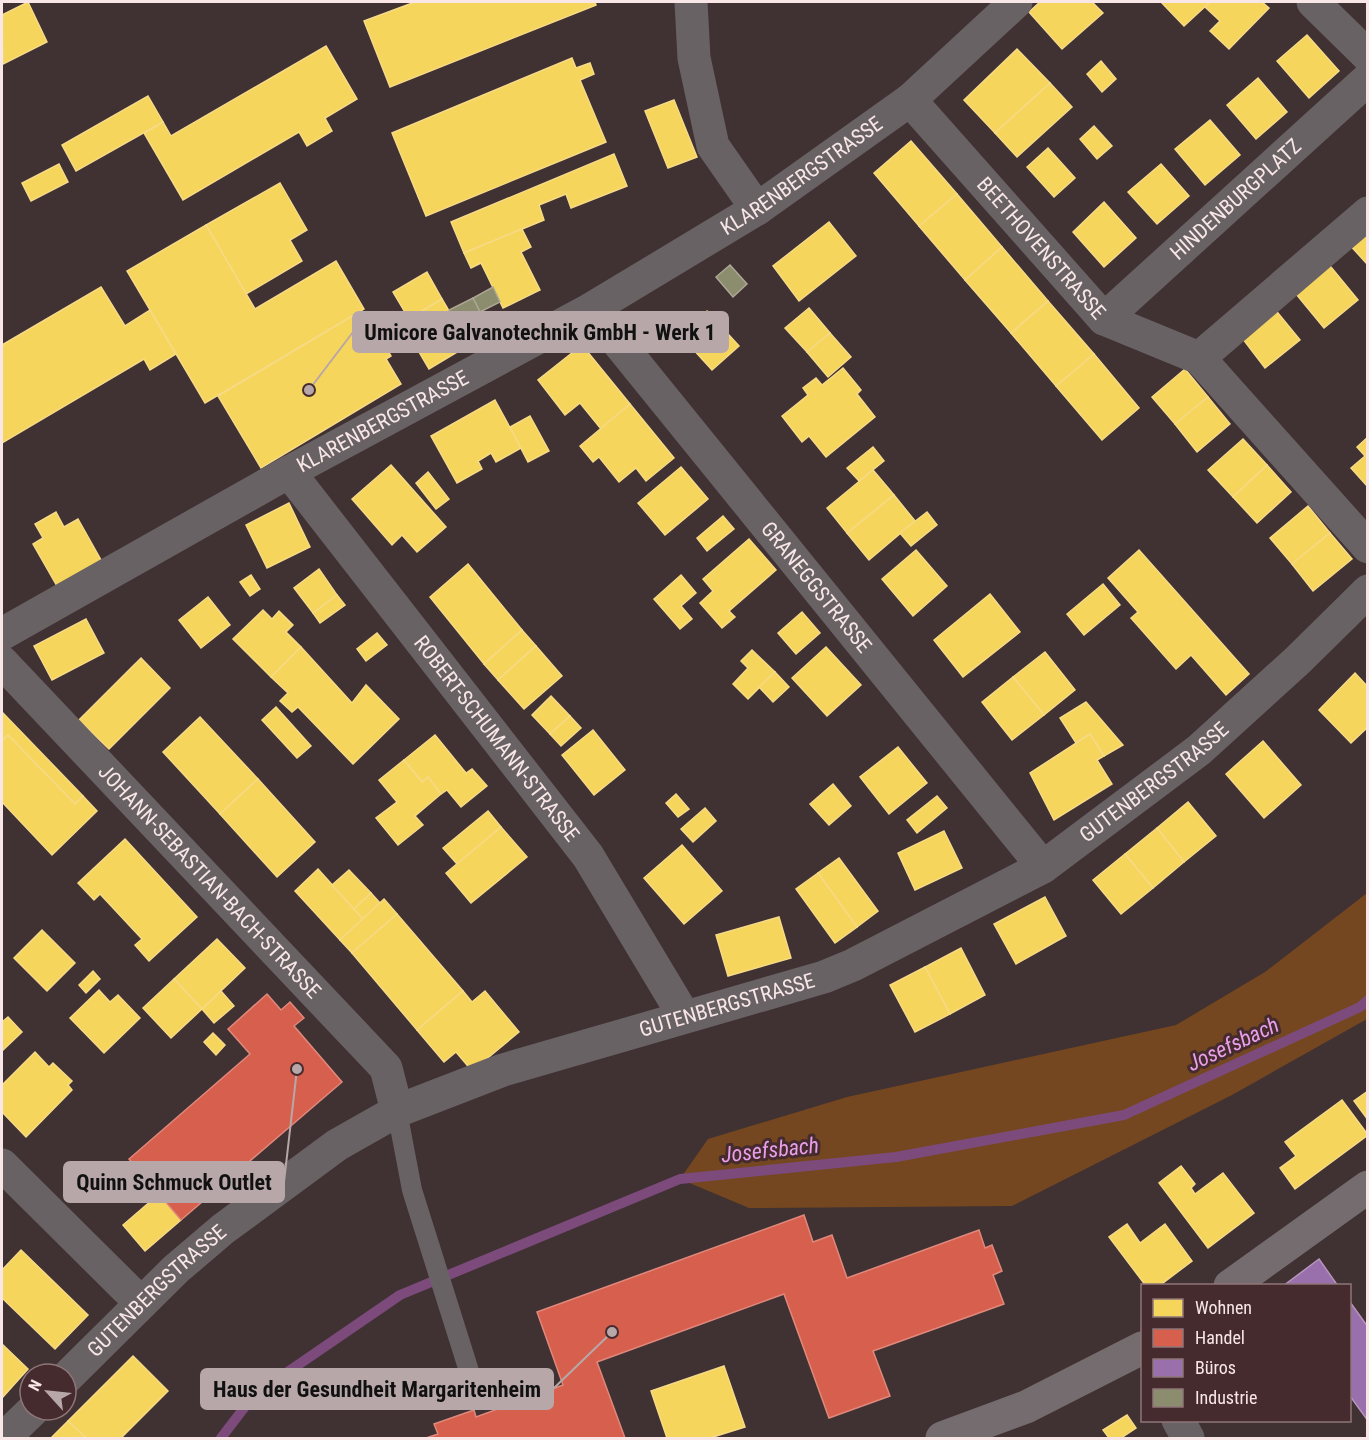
<svg xmlns="http://www.w3.org/2000/svg" width="1369" height="1440" font-family="'Roboto Condensed',sans-serif">
<style>
.green{fill:#744720}
.homes{fill:#f6d55c;stroke:#f7da86;stroke-width:1.5}
.shops{fill:#d6604d;stroke:#e0887c;stroke-width:1.5}
.offices{fill:#9970ab;stroke:#b694bd;stroke-width:1.5}
.industry{fill:#8c8c6e;stroke:#ada793;stroke-width:1.5}
.lines{fill:none;stroke-linecap:round;stroke-linejoin:round}
.stream{stroke:#7c4b7c;stroke-width:10}
.service{stroke:#696264;stroke-width:20}
.minor{stroke:#696264;stroke-width:33}
.secondary{stroke:#746c6f;stroke-width:33}
.labels{text-anchor:middle;dominant-baseline:central;stroke-width:6;stroke-linejoin:round;paint-order:stroke}
.street-label{font-size:21px;fill:#f9e7e8;stroke:#462b2e}
.water-label{font-size:22px;font-style:italic;fill:#e99feb;stroke:#462b2e}
.leader{fill:none;stroke:#b8a7a9;stroke-width:2}
.callout-dot{fill:#b8a7a9;stroke:#462b2e;stroke-width:2}
.callout{fill:#b8a7a9;stroke:#b8a7a9;stroke-width:2}
.callout-label{font-size:22px;text-anchor:middle;font-weight:bold;fill:#111}
</style>
<rect width="100%" height="100%" fill="#403133"/>
<polygon class="green" points="1367,893 1367,1019 1232,1095 1012,1206 749,1208 680,1179 708,1139 847,1097 1176,1025 1265,972"/>
<g class="homes">
<polygon points="28,2 47,42 3,64 2,15"/>
<polygon points="415,2 595,2 596,5 390,87 364,21"/>
<polygon points="1040,2 1092,2 1103,13 1062,49 1029,12"/>
<polygon points="1161,2 1210,2 1184,26"/>
<polygon points="1210,2 1262,2 1269,8 1229,49 1210,31 1220,21 1205,7"/>
<polygon points="1307,35 1339,71 1309,98 1277,61"/>
<polygon points="326,46 357,99 325,118 332,131 307,146 299,132 183,200 144,133 163,122 171,136"/>
<polygon points="1017,49 1050,83 995,133 964,100"/>
<polygon points="572,58 576,68 590,63 594,74 580,80 606,142 426,216 392,133"/>
<polygon points="1101,61 1116,79 1102,92 1087,74"/>
<polygon points="1258,78 1287,112 1256,139 1227,105"/>
<polygon points="1050,83 1072,107 1017,157 995,133"/>
<polygon points="148,96 163,122 76,171 62,145"/>
<polygon points="674,100 697,157 668,168 645,111"/>
<polygon points="1210,120 1240,155 1205,185 1175,149"/>
<polygon points="1094,126 1112,146 1097,159 1080,139"/>
<polygon points="911,141 957,194 919,226 874,173"/>
<polygon points="1048,148 1075,178 1054,197 1027,167"/>
<polygon points="614,154 627,186 571,208 566,194 539,205 544,220 464,253 451,222"/>
<polygon points="59,164 68,182 31,201 22,183"/>
<polygon points="1161,164 1189,196 1157,224 1128,192"/>
<polygon points="280,183 307,230 290,240 302,261 246,294 206,225"/>
<polygon points="957,194 1002,247 965,280 919,226"/>
<polygon points="1104,202 1136,238 1104,267 1073,232"/>
<polygon points="829,222 856,256 799,301 773,266"/>
<polygon points="206,225 255,309 336,261 364,309 205,403 127,271"/>
<polygon points="1368,226 1368,265 1348,243"/>
<polygon points="522,229 531,247 521,252 540,290 503,308 481,263 471,268 464,253"/>
<polygon points="1002,247 1048,301 1011,333 965,280"/>
<polygon points="1326,261 1358,300 1324,328 1292,289"/>
<polygon points="427,272 442,299 409,319 393,292"/>
<polygon points="101,287 125,326 150,310 176,354 150,370 144,359 2,443 2,345"/>
<polygon points="442,299 469,345 429,369 402,323"/>
<polygon points="1048,301 1094,354 1056,386 1011,333"/>
<polygon points="1273,307 1300,340 1265,368 1239,334"/>
<polygon points="809,308 830,333 807,352 785,328"/>
<polygon points="707,311 739,346 712,370 681,336"/>
<polygon points="354,315 359,324 368,318 376,330 369,334 374,343 381,339 391,356 386,359 401,384 261,468 218,396"/>
<polygon points="830,333 851,357 828,377 807,352"/>
<polygon points="582,345 630,404 601,429 580,403 565,415 538,380"/>
<polygon points="1094,354 1139,408 1102,440 1056,386"/>
<polygon points="843,368 861,390 857,394 875,417 826,457 809,436 802,442 782,416 808,395 803,388 816,378 822,385"/>
<polygon points="1185,369 1208,397 1175,424 1152,397"/>
<polygon points="1208,397 1230,424 1197,452 1175,424"/>
<polygon points="495,400 521,448 496,462 491,453 478,461 482,469 457,483 431,436"/>
<polygon points="630,404 674,458 646,481 636,468 619,482 599,457 593,462 580,446"/>
<polygon points="530,416 549,451 528,462 510,427"/>
<polygon points="1368,437 1368,487 1351,468 1365,456 1357,447"/>
<polygon points="1243,439 1267,465 1233,497 1208,470"/>
<polygon points="873,447 884,461 859,481 847,468"/>
<polygon points="391,465 446,527 417,552 402,535 392,545 352,499"/>
<polygon points="1267,465 1291,492 1257,523 1233,497"/>
<polygon points="681,467 708,499 665,535 638,503"/>
<polygon points="873,470 894,495 847,533 827,508"/>
<polygon points="428,472 449,499 436,509 416,483"/>
<polygon points="894,495 915,521 869,560 847,533"/>
<polygon points="289,503 310,547 267,568 246,525"/>
<polygon points="1308,506 1330,533 1292,564 1270,538"/>
<polygon points="56,512 64,527 78,519 101,560 57,586 33,544 43,538 35,524"/>
<polygon points="927,512 937,525 911,546 900,533"/>
<polygon points="723,516 734,529 707,551 697,538"/>
<polygon points="1330,533 1352,559 1313,591 1292,564"/>
<polygon points="749,539 776,570 729,611 735,617 722,628 700,603 713,591 703,579"/>
<polygon points="916,550 947,586 913,616 882,579"/>
<polygon points="1139,550 1249,674 1226,695 1191,655 1176,669 1131,618 1138,612 1108,578"/>
<polygon points="468,564 522,630 484,664 430,597"/>
<polygon points="319,569 337,595 313,613 294,588"/>
<polygon points="251,575 260,589 250,596 240,582"/>
<polygon points="681,575 696,593 681,606 692,619 680,629 654,599"/>
<polygon points="1103,584 1120,605 1084,635 1067,614"/>
<polygon points="990,594 1020,632 963,677 934,640"/>
<polygon points="337,595 345,605 320,623 313,613"/>
<polygon points="208,597 230,625 201,648 179,620"/>
<polygon points="263,610 272,619 279,611 293,625 286,632 301,647 271,677 233,639"/>
<polygon points="802,612 820,633 796,654 778,633"/>
<polygon points="86,619 104,653 52,680 34,646"/>
<polygon points="522,630 536,646 498,680 484,664"/>
<polygon points="377,633 387,645 366,661 357,649"/>
<polygon points="536,646 562,676 524,709 498,680"/>
<polygon points="301,647 352,703 366,685 399,719 353,764 298,707 292,712 280,701 288,693 271,677"/>
<polygon points="826,647 861,685 827,716 792,678"/>
<polygon points="752,650 775,672 748,699 733,684 748,668 741,661"/>
<polygon points="1045,652 1075,690 1044,715 1013,677"/>
<polygon points="141,658 170,688 109,749 79,720"/>
<polygon points="775,672 789,687 773,702 759,687"/>
<polygon points="1355,673 1368,687 1368,727 1351,743 1319,710"/>
<polygon points="1013,677 1044,715 1012,740 982,702"/>
<polygon points="551,696 570,716 550,734 532,715"/>
<polygon points="1086,702 1123,745 1104,756 1090,734 1076,743 1060,718"/>
<polygon points="276,707 311,746 297,758 262,720"/>
<polygon points="2,712 83,796 75,804 8,735 2,741"/>
<polygon points="570,716 581,728 561,746 550,734"/>
<polygon points="200,717 258,779 220,814 163,752"/>
<polygon points="593,730 625,770 594,795 562,755"/>
<polygon points="1090,734 1104,756 1097,760 1112,784 1054,820 1030,773"/>
<polygon points="8,735 75,804 83,796 97,811 52,855 2,802 2,741"/>
<polygon points="435,735 466,773 472,769 487,786 461,807 447,790 441,794 428,777 422,782 404,760"/>
<polygon points="1263,741 1301,785 1264,818 1226,774"/>
<polygon points="898,747 927,783 889,814 860,777"/>
<polygon points="404,760 422,782 428,777 441,794 415,816 423,825 398,845 376,818 397,802 379,780"/>
<polygon points="258,779 315,842 277,877 220,814"/>
<polygon points="833,784 851,806 829,825 810,804"/>
<polygon points="676,794 689,809 678,817 666,803"/>
<polygon points="937,796 947,808 917,833 907,820"/>
<polygon points="1188,802 1216,836 1184,862 1157,828"/>
<polygon points="705,808 716,821 693,842 681,829"/>
<polygon points="488,811 501,827 457,864 443,848"/>
<polygon points="501,827 527,857 471,903 446,873"/>
<polygon points="1157,828 1184,862 1153,888 1125,854"/>
<polygon points="944,831 962,868 915,890 898,853"/>
<polygon points="125,839 197,917 149,961 135,945 142,939 100,894 94,900 78,883"/>
<polygon points="682,845 722,891 684,924 644,878"/>
<polygon points="1125,854 1153,888 1121,914 1093,880"/>
<polygon points="839,858 878,911 857,927 818,873"/>
<polygon points="318,869 363,919 340,940 295,891"/>
<polygon points="349,870 371,893 354,909 332,885"/>
<polygon points="818,873 857,927 835,943 796,889"/>
<polygon points="371,893 380,903 363,919 354,909"/>
<polygon points="1045,897 1066,936 1016,964 994,924"/>
<polygon points="384,899 397,914 352,953 340,940"/>
<polygon points="397,914 463,991 417,1030 352,953"/>
<polygon points="779,917 791,958 728,976 716,935"/>
<polygon points="42,930 75,963 47,991 14,958"/>
<polygon points="217,939 245,968 202,1009 174,979"/>
<polygon points="961,948 985,995 950,1014 925,967"/>
<polygon points="925,967 950,1014 915,1032 890,985"/>
<polygon points="93,971 100,979 86,993 79,985"/>
<polygon points="174,979 202,1009 171,1038 143,1008"/>
<polygon points="99,990 110,1002 118,995 140,1018 104,1053 70,1018"/>
<polygon points="221,991 234,1006 214,1023 202,1009"/>
<polygon points="463,991 472,1002 485,991 519,1032 472,1071 456,1052 444,1062 417,1030"/>
<polygon points="8,1017 22,1032 2,1051 2,1022"/>
<polygon points="213,1033 225,1045 216,1055 204,1042"/>
<polygon points="35,1052 49,1067 53,1063 72,1081 68,1085 72,1090 26,1137 2,1112 2,1085"/>
<polygon points="1368,1091 1368,1120 1354,1101"/>
<polygon points="1342,1100 1368,1135 1295,1189 1280,1168 1296,1156 1285,1142"/>
<polygon points="1181,1166 1195,1184 1191,1188 1195,1194 1223,1173 1254,1213 1208,1248 1159,1183"/>
<polygon points="159,1194 181,1220 145,1251 123,1225"/>
<polygon points="1127,1224 1140,1243 1165,1224 1192,1261 1159,1286 1146,1286 1109,1237"/>
<polygon points="21,1250 88,1315 55,1349 2,1298 2,1270"/>
<polygon points="2,1344 28,1369 2,1398"/>
<polygon points="133,1356 168,1391 121,1438 86,1438 68,1421"/>
<polygon points="724,1366 745,1427 710,1438 667,1438 651,1391"/>
<polygon points="1127,1415 1136,1428 1121,1438 1109,1438 1103,1430"/>
<polygon points="68,1421 86,1438 51,1438"/>
</g>
<g class="shops">
<polygon points="267,994 281,1010 290,1002 304,1018 294,1026 342,1082 181,1220 129,1159 250,1054 228,1029"/>
<polygon points="804,1215 813,1242 832,1235 847,1278 979,1230 985,1248 992,1245 1002,1271 993,1275 1004,1304 873,1351 890,1396 829,1418 784,1294 597,1362 625,1438 426,1438 438,1434 434,1424 474,1410 476,1417 563,1385 537,1312"/>
</g>
<g class="offices">
<polygon points="1319,1259 1338,1286 1283,1286"/>
<polygon points="1350,1302 1368,1327 1368,1421 1350,1396"/>
</g>
<g class="industry">
<polygon points="730,265 747,284 733,297 716,277"/>
<polygon points="493,287 500,302 480,312 473,298"/>
<polygon points="473,298 480,312 457,325 449,310"/>
</g>
<g class="lines">
<polyline class="stream" points="221,1438 254,1395 400,1295 680,1179 896,1157 1124,1115 1360,1007 1368,1000"/>
<polyline class="service" points="397,1111 412,1190 469,1371"/>
<g class="minor">
<polyline points="691,2 694,58 713,146 757,209"/>
<polyline points="1313,2 1368,56"/>
<path id="s1" d="M910 100 1104 319 1199 358 1368 547"/>
<path id="s2" d="M591 309 1043 867"/>
<path id="s3" d="M1104 319 1368 79"/>
<polyline points="1199,358 1368,213"/>
<path id="s4" d="M289 472 588 856 684 1016"/>
<path id="s5" d="M2 634 289 472 591 309 757 209 910 100 1016 2"/>
<path id="s6" d="M2 662 386 1068 397 1111"/>
<polyline points="2,1165 141,1303"/>
<path id="s7" d="M66 1378 176 1269 223 1229 337 1145 397 1111 503 1070 824 977 853 965 1043 867 1199 750 1298 660 1368 591"/>
<polyline points="1178,1420 1188,1438"/>
<polyline points="4,1438 33,1410"/>
</g>
<g class="secondary">
<polyline points="1230,1286 1368,1187"/>
<polyline points="942,1438 1026,1407 1142,1348"/>
</g>
</g>
<g class="labels">
<g class="street-label">
<text stroke="none"><textPath href="#s5" startOffset="922">KLARENBERGSTRASSE</textPath></text>
<text stroke="none"><textPath href="#s3" startOffset="178">HINDENBURGPLATZ</textPath></text>
<text stroke="none"><textPath href="#s1" startOffset="198">BEETHOVENSTRASSE</textPath></text>
<text stroke="none"><textPath href="#s5" startOffset="436">KLARENBERGSTRASSE</textPath></text>
<text stroke="none"><textPath href="#s2" startOffset="358">GRANEGGSTRASSE</textPath></text>
<text stroke="none"><textPath href="#s4" startOffset="338">ROBERT-SCHUMANN-STRASSE</textPath></text>
<text stroke="none"><textPath href="#s7" startOffset="1260">GUTENBERGSTRASSE</textPath></text>
<text stroke="none"><textPath href="#s6" startOffset="302">JOHANN-SEBASTIAN-BACH-STRASSE</textPath></text>
<text stroke="none"><textPath href="#s7" startOffset="774">GUTENBERGSTRASSE</textPath></text>
<text stroke="none"><textPath href="#s7" startOffset="126">GUTENBERGSTRASSE</textPath></text>
</g>
<g class="water-label">
<text transform="translate(1233 1044) rotate(-25)">Josefsbach</text>
<text transform="translate(770 1150) rotate(-6)">Josefsbach</text>
</g>
</g>
<path class="leader" d="M309 390L353 332M297 1069L284 1182M612 1332L553 1389"/>
<g class="callout-dot">
<circle cx="309" cy="390" r="6"/>
<circle cx="297" cy="1069" r="6"/>
<circle cx="612" cy="1332" r="6"/>
</g>
<g class="callout">
<rect x="353" y="312" width="375" height="40" rx="6"/>
<rect x="64" y="1162" width="220" height="40" rx="6"/>
<rect x="201" y="1369" width="352" height="40" rx="6"/>
</g>
<g class="callout-label">
<text x="540" y="340">Umicore Galvanotechnik GmbH - Werk 1</text>
<text x="174" y="1190">Quinn Schmuck Outlet</text>
<text x="377" y="1397">Haus der Gesundheit Margaritenheim</text>
</g>
<rect width="1369" height="1440" fill="none" stroke="#f9e7e8" stroke-width="6"/>
<rect x="1141" y="1284" width="210" height="138" fill="#462b2e" stroke="#8e7678" stroke-width="1.5"/>
<rect x="1153" y="1299" width="30" height="18" fill="#f6d55c" stroke="#8e7678" stroke-width="1.5"/>
<text x="1195" y="1314" font-size="18" fill="#f9e7e8">Wohnen</text>
<rect x="1153" y="1329" width="30" height="18" fill="#d6604d" stroke="#8e7678" stroke-width="1.5"/>
<text x="1195" y="1344" font-size="18" fill="#f9e7e8">Handel</text>
<rect x="1153" y="1359" width="30" height="18" fill="#9970ab" stroke="#8e7678" stroke-width="1.5"/>
<text x="1195" y="1374" font-size="18" fill="#f9e7e8">Büros</text>
<rect x="1153" y="1389" width="30" height="18" fill="#8c8c6e" stroke="#8e7678" stroke-width="1.5"/>
<text x="1195" y="1404" font-size="18" fill="#f9e7e8">Industrie</text>
<g transform="translate(48 1392) rotate(297)"><circle r="28" fill="#462b2e" stroke="#8e7678" stroke-width="1.5"/>
<path d="M0-4.5L10 22L0 15L-10 22Z" fill="#b8a7a9"/>
<text y="-9" font-size="16" font-weight="bold" text-anchor="middle" fill="#f9e7e8">N</text>
</g>
</svg>
